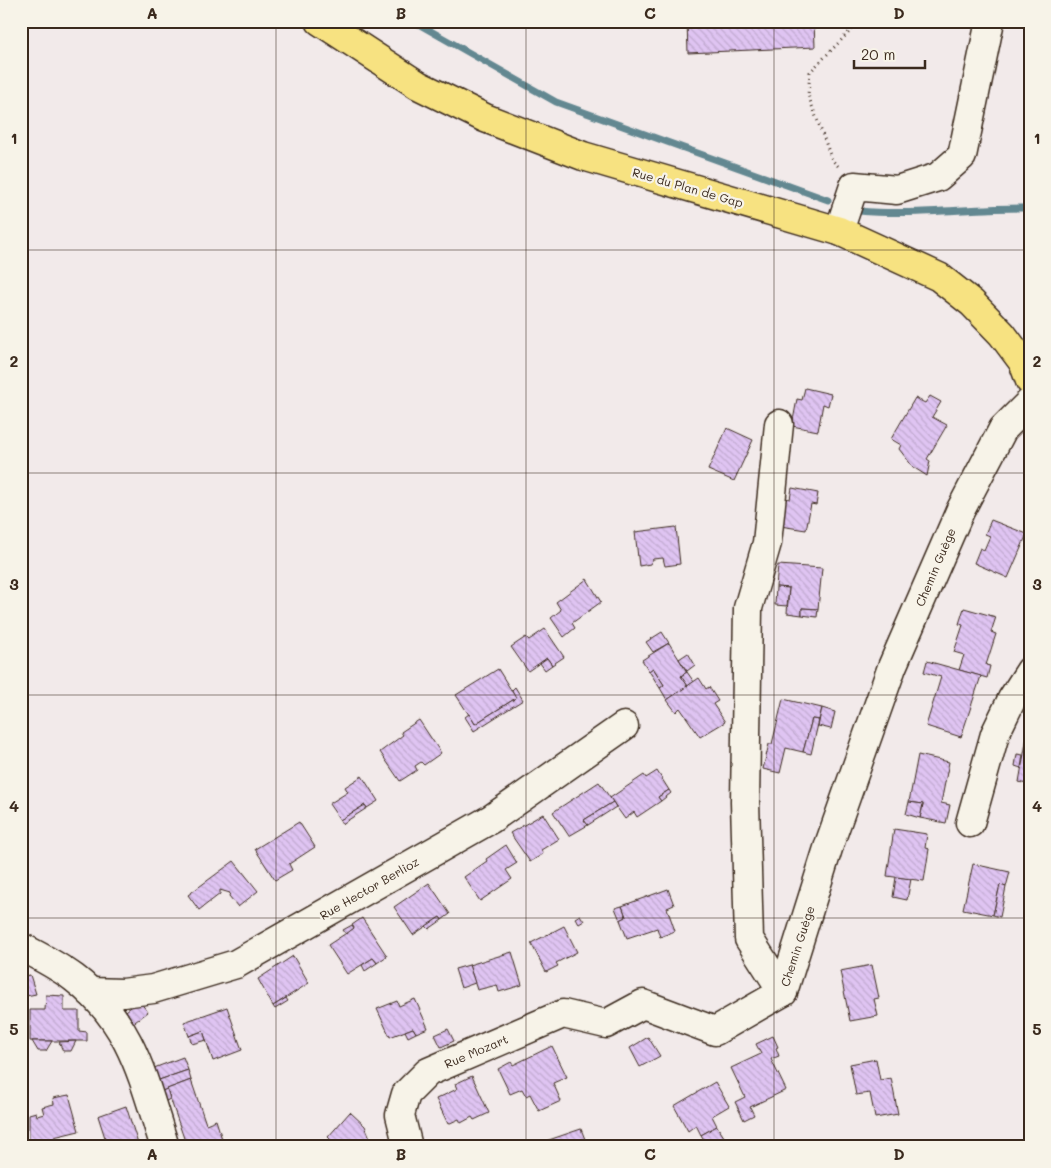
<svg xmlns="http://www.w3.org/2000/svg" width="1051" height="1168" font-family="Mali,sans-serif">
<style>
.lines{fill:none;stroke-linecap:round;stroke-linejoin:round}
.stream{stroke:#638891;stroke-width:7}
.building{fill:url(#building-back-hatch);stroke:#3b2a1e}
.minor-casing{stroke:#3b2a1e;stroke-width:31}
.major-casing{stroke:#3b2a1e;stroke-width:31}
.path{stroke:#3b2a1e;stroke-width:3;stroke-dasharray:1 4;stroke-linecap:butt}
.minor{stroke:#f7f3e8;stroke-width:28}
.major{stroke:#f7e281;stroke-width:28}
.grid{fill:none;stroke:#3b2a1e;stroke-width:1;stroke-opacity:0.55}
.labels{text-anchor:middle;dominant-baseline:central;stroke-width:4.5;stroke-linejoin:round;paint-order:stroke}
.street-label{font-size:12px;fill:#3b2a1e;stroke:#f7f3e8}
.neatline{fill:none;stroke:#3b2a1e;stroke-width:2}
.grid-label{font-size:16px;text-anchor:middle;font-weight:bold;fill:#3b2a1e}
</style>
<defs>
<pattern id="building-back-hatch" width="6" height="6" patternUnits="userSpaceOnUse" patternTransform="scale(1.25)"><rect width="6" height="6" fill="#dfc4f2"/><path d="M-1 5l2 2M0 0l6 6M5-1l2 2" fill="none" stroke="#c0a9cf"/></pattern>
</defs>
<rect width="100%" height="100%" fill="#f2eaea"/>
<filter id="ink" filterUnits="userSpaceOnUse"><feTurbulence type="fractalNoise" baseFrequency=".02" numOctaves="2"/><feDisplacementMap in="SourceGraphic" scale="10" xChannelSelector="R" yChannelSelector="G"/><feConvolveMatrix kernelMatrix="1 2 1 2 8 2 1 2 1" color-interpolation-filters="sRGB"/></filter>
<g filter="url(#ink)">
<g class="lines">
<g class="stream">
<polyline points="413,21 556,102 828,200"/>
<path d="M859 211C915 216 973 207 1030 208"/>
</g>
</g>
<g class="building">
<polygon points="687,21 814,21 815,47 688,53"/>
<polygon points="1025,248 1030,248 1030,265 1026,265"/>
<polygon points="805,388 831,394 828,406 823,404 818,431 792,426 797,399 802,400"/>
<polygon points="930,396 941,402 932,417 947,425 927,459 930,461 927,476 913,467 899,449 901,445 891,439 915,398 925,403"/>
<polygon points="727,428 753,440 734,481 708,470"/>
<polygon points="792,488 818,493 816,505 811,504 806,530 780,526 785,498 790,499"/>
<polygon points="991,520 1027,534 1008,578 974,563 980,548 984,550 990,536 985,534"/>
<polygon points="676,527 680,564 665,566 663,558 653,559 650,564 639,566 635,532"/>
<polygon points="778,565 822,568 818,609 802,608 802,615 787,613 789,588 776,587"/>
<polygon points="587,579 601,602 572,623 575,628 564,637 551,618 561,610 556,602"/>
<polygon points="776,587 789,588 787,606 775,605"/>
<polygon points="802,608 818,609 817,617 802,615"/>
<polygon points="964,608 996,617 991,632 996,634 986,665 990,666 987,678 959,670 964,655 954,652 963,625 959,624"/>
<polygon points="545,629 564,657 552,665 547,658 528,671 511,647 526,637 529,640"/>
<polygon points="662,632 669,643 653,652 646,642"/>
<polygon points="669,643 687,672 681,676 688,686 667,700 660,688 664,685 653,668 649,671 642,660"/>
<polygon points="688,653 695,665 687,671 679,659"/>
<polygon points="547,658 552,665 545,670 540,663"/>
<polygon points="927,661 981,676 961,737 926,726 941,677 924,672"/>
<polygon points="653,668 664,685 660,688 649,671"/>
<polygon points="498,669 516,698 475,724 456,695"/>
<polygon points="687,672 694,682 688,686 681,676"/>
<polygon points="699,678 706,689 709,687 718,701 713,704 725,722 700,737 680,708 676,712 667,700"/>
<polygon points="515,687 523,700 474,731 465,717 469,714 475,724 516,698 512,690"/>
<polygon points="783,699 822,708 819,720 812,719 803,752 786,748 780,773 763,769 769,744 772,744"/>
<polygon points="822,708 835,712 831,729 818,726"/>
<polygon points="812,719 819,720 811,754 803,752"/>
<polygon points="419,720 441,753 424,765 421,762 415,766 417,770 400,781 380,752 403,735 401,732"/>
<polygon points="1028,731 1030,731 1030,785 1019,782"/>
<polygon points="1017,754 1023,755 1021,768 1015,766"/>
<polygon points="918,755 949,762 941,803 950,805 946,823 920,818 923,804 909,802"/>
<polygon points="657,771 669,790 658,797 661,801 637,817 634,812 625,819 610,798 644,775 646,778"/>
<polygon points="362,776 378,801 367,808 365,805 340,820 329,804 348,792 345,787"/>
<polygon points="599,782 613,802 584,820 588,825 569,836 553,812"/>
<polygon points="669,790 671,793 661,801 658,797"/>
<polygon points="613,802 616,807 588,825 584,820"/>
<polygon points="909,802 923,804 920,818 906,814"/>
<polygon points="365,805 367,808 342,824 340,820"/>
<polygon points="543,814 559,839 541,850 543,854 530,862 510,833"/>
<polygon points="299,822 315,847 289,864 292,870 275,880 255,849"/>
<polygon points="894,829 927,834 925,848 929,849 924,881 887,876"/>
<polygon points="506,845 517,863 506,870 512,879 480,901 464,877 487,861 486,859"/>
<polygon points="234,861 258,891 238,907 229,896 230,893 220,890 220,894 199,910 188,895"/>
<polygon points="973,864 1010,872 1006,887 1000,885 993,915 963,909"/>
<polygon points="896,877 911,879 907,900 893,897"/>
<polygon points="429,883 450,914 442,920 440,917 413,935 394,907"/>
<polygon points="1000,885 1006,887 1000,917 993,915"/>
<polygon points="668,889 674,905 667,908 675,931 660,937 657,928 627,938 620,920 626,917 622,906"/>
<polygon points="622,906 626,917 620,920 615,908"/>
<polygon points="580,915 584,921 579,924 575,918"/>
<polygon points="440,917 442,920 429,929 426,926"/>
<polygon points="362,918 387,956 377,963 373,958 347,974 328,945 354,928 352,925"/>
<polygon points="352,925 354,928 346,934 343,930"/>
<polygon points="564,926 577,952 556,963 558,966 546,972 531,943"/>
<polygon points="512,952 522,985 499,992 497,985 477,990 469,965"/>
<polygon points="293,956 309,983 273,1006 258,979"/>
<polygon points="373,958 377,963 365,971 362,965"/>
<polygon points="469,965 475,983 461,988 455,969"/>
<polygon points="872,965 879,998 874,999 878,1016 850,1021 840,971"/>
<polygon points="30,975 36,994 26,996 23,986 21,986 21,977"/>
<polygon points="46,995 64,996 64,1011 79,1011 79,1031 87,1032 87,1041 30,1041 30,1010 45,1010"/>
<polygon points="286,998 288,1001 275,1009 273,1006"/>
<polygon points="415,999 428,1028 416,1033 413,1028 390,1037 377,1009 397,1001 399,1006"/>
<polygon points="139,1001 148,1012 131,1025 122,1014"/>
<polygon points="227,1007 242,1050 213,1061 203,1031 189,1036 184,1022"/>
<polygon points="413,1028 416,1033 408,1037 405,1031"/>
<polygon points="448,1029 454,1041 441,1047 435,1035"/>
<polygon points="203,1031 206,1040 192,1044 189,1036"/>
<polygon points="773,1036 778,1047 776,1048 779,1056 771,1059 786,1090 750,1107 754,1115 744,1120 735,1102 745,1097 731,1068 761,1054 756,1044"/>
<polygon points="648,1037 660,1056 640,1067 630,1048"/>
<polygon points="32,1041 52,1041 46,1051 38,1051"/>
<polygon points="76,1041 71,1051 63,1051 59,1042"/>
<polygon points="552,1046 567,1077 553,1083 561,1101 539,1111 530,1094 526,1096 522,1089 510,1094 498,1069 511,1062 513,1065"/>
<polygon points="183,1057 188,1070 159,1080 154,1068"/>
<polygon points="876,1059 880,1080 891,1078 898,1114 875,1118 870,1093 856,1095 850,1064"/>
<polygon points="188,1070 191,1080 162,1091 159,1080"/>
<polygon points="472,1076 489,1113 474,1120 472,1117 461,1123 459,1119 448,1124 436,1099 457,1089 455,1084"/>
<polygon points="191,1080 206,1124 216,1120 222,1139 202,1147 187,1147 167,1089"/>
<polygon points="715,1082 729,1106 712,1116 717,1126 701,1135 696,1125 688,1131 674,1106"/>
<polygon points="167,1089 170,1099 166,1101 162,1091"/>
<polygon points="69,1095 79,1131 54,1137 55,1145 29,1147 29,1114 36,1112 37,1116 44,1114 42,1107 54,1104 53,1098"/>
<polygon points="126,1106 139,1147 108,1147 98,1116"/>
<polygon points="350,1112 365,1126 374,1147 338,1147 328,1137"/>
<polygon points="717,1126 726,1140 715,1147 709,1147 701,1135"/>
<polygon points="581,1129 588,1147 541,1147 540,1143"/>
</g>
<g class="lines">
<defs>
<g id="minor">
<polyline points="839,231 854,186 897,190 938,177 962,156 990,21"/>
<polyline points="779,424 767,543 748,608 745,802 749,939 783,992"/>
<polyline points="970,823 995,734 1012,699 1030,671"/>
<path d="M21 947C39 956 58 966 74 978 133 1023 143 1080 165 1147"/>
<polyline points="90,992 123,993 153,989 236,964 491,819 624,726"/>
<polyline points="783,992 830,842 892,667 960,511 1003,429 1030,402"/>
<polyline points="408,1147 400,1115 406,1094 428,1072 563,1014 606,1024 643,1004 715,1031 783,992"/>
</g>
<polyline id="major" points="320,21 418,85 485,118 583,156 839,231 939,277 972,303 1002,334 1023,362 1030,381"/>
</defs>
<use href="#minor" class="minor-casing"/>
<use href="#major" class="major-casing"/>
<polyline class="path" points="838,166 832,160 808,95 810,72 860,21"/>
<use href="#minor" class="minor"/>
<use href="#major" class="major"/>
</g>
</g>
<path class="grid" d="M276 21V1147M526 21V1147M774 21V1147M21 250H1030M21 473H1030M21 695H1030M21 918H1030"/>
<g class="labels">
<g class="street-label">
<text transform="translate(688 187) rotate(16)">Rue du Plan de Gap</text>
<text transform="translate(935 567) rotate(-67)">Chemin Guège</text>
<text transform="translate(369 888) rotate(-30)">Rue Hector Berlioz</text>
<text transform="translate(797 946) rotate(-72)">Chemin Guège</text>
<text transform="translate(476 1051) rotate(-23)">Rue Mozart</text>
</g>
</g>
<rect width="1051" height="1168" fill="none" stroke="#f7f3e8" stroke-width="55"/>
<path d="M854 60v8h71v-8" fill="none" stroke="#3b2a1e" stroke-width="2.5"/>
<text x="861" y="60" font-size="15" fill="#3b2a1e" stroke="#f7f3e8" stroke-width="4" paint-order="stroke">20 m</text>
<rect x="28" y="28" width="996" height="1112" class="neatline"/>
<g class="grid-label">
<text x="152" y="19">A</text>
<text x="401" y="19">B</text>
<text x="650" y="19">C</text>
<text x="899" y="19">D</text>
<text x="14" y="144">1</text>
<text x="1037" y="144">1</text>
<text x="14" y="367">2</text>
<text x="1037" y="367">2</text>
<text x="14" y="590">3</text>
<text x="1037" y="590">3</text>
<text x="14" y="812">4</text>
<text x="1037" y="812">4</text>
<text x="14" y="1035">5</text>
<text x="1037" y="1035">5</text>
<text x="152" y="1160">A</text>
<text x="401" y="1160">B</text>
<text x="650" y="1160">C</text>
<text x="899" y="1160">D</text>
</g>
</svg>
